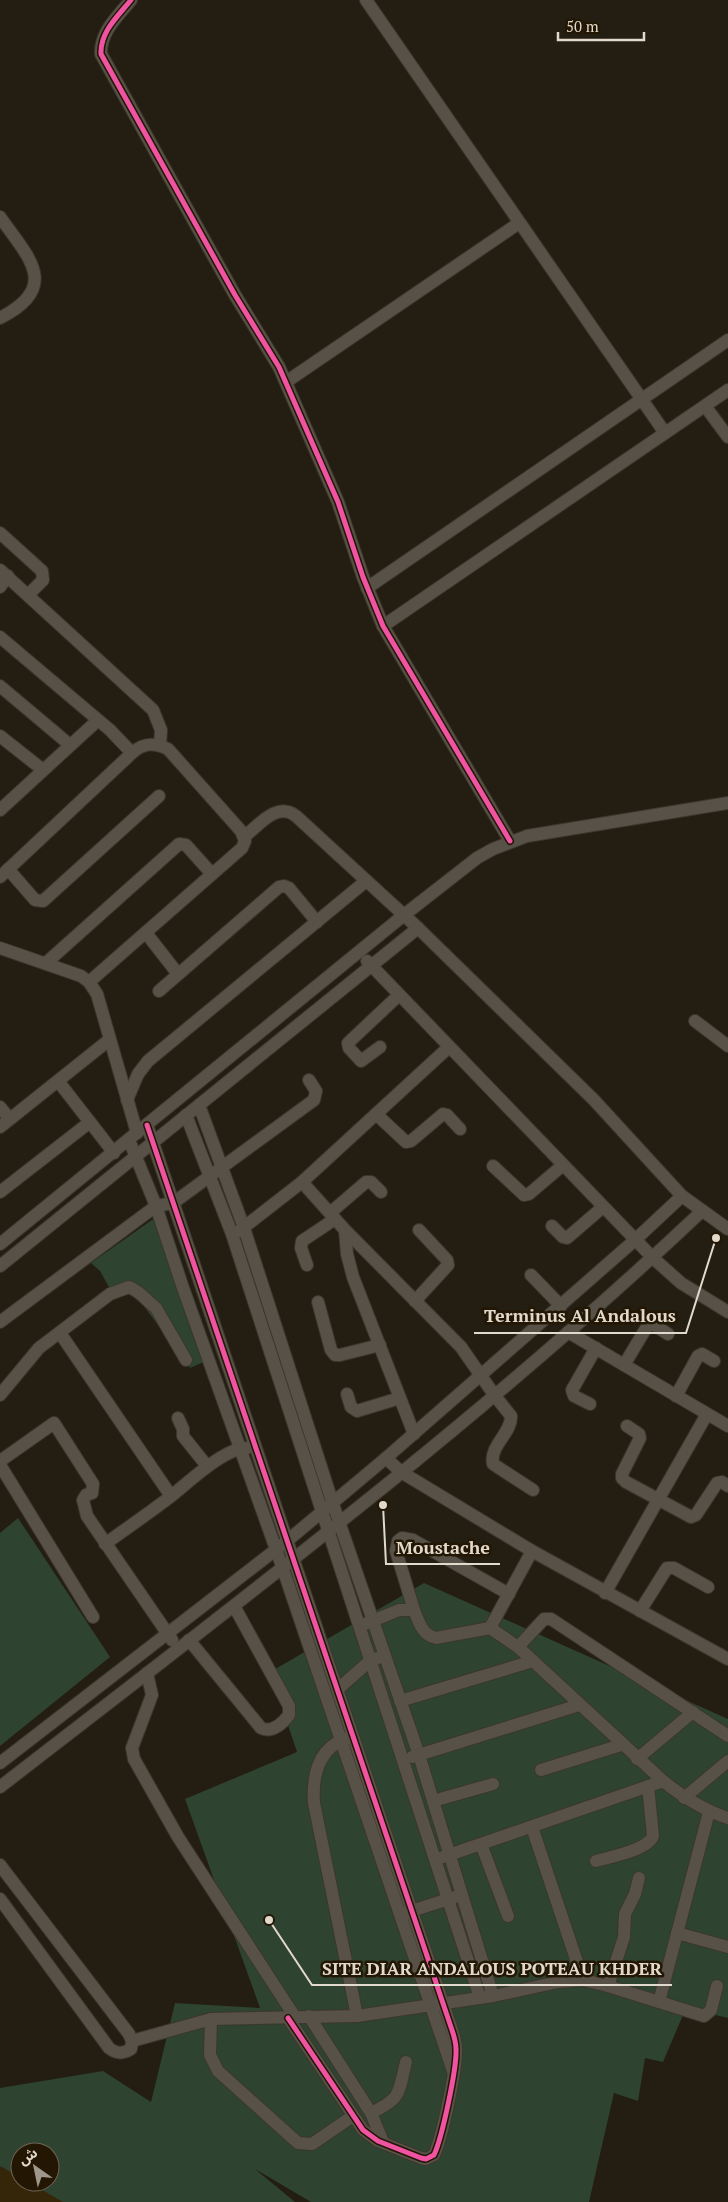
<svg xmlns="http://www.w3.org/2000/svg" width="728" height="2202" font-family="'PT Serif','Noto Sans Arabic',serif">
<style>
.built{fill:#35260a}
.green{fill:#2e4330}
.lines{fill:none;stroke-linecap:round;stroke-linejoin:round}
.minor-casing{stroke:#3c372e;stroke-width:14}
.minor{stroke:#575148;stroke-width:12}
.cycleway-casing{stroke:#231602;stroke-width:8}
.cycleway{stroke:#f153a3;stroke-width:5}
.leader{fill:none;stroke:#e1d9cc;stroke-width:2}
.callout-dot{fill:#e1d9cc;stroke:#231602;stroke-width:2}
.callout-label{font-size:18px;text-anchor:middle;font-weight:bold;fill:#e1d9cc;stroke:#231602;stroke-width:5;stroke-linejoin:round;paint-order:stroke}
</style>
<rect width="100%" height="100%" fill="#241d11"/>
<polygon class="built" points="0,2165 20,2176 20,2182 31,2182 66,2202 0,2202"/>
<g class="green">
<polygon points="156,1217 206,1361 190,1368 134,1293 115,1298 100,1271 91,1263"/>
<polygon points="18,1518 110,1657 0,1746 0,1533"/>
<polygon points="424,1583 728,1719 728,2018 686,2008 663,2062 645,2058 638,2101 614,2093 589,2202 311,2202 255,2169 295,2202 63,2202 28,2182 50,2182 50,2152 20,2152 20,2177 0,2166 0,2088 103,2071 151,2102 175,2003 260,2008 185,1799 297,1752 270,1672"/>
</g>
<g class="lines">
<defs>
<g id="minor">
<path d="M131 0C118 16 100 32 101 54L235 295 279 367 338 502 363 577 383 626 510 841"/>
<polyline points="366,0 665,433"/>
<path d="M0 217C29 258 61 287 0 318"/>
<polyline points="286,382 519,223"/>
<polyline points="705,406 728,437"/>
<polyline points="0,533 42,571 43,580 28,595"/>
<polyline points="0,570 153,710 161,730 160,745"/>
<polyline points="0,587 8,576"/>
<polyline points="367,588 728,340"/>
<polyline points="383,626 728,390"/>
<polyline points="0,637 110,730 132,753"/>
<polyline points="0,686 70,745"/>
<polyline points="0,736 43,770"/>
<polyline points="0,810 97,721"/>
<path d="M244 837C259 825 277 801 296 816L418 928 594 1100 682 1196 728 1229"/>
<polyline points="8,869 35,900 43,901 159,796"/>
<path d="M0 877 132 753C143 743 154 742 168 749L241 831 245 841 242 848 89 982"/>
<polyline points="146,933 178,974"/>
<polyline points="0,948 81,976 89,982 97,994 137,1133"/>
<polyline points="367,961 653,1258 681,1283 728,1312"/>
<polyline points="46,963 179,844 186,845 212,874"/>
<polyline points="159,991 279,887 284,886 289,888 317,922"/>
<polyline points="695,1021 728,1046"/>
<polyline points="380,1047 361,1061 349,1048 348,1043 399,995"/>
<polyline points="58,1081 114,1153"/>
<polyline points="127,1100 138,1074 148,1061 366,881"/>
<polyline points="199,1105 244,1228 333,1504 419,1755 493,1996"/>
<polyline points="0,1107 10,1119"/>
<polyline points="376,1114 406,1142 411,1141 443,1114 447,1115 460,1129"/>
<polyline points="186,1115 232,1234 480,1998"/>
<path d="M147 1125 452 2030C454 2036 456 2043 456 2049 457 2068 442 2138 434 2155L426 2159 421 2158 378 2141 363 2130 288 2018"/>
<polyline points="0,1127 109,1040"/>
<polyline points="129,1140 156,1206 182,1285 283,1569 453,2071"/>
<polyline points="493,1166 524,1195 529,1194 563,1165"/>
<path d="M302 1182 345 1230 461 1347 495 1396 511 1416C512 1433 489 1446 493 1464L533 1490"/>
<polyline points="0,1192 90,1122"/>
<polyline points="330,1213 366,1182 371,1182 381,1192"/>
<polyline points="552,1226 563,1237 567,1238 603,1207"/>
<polyline points="345,1230 347,1254 353,1277 414,1434"/>
<polyline points="239,1231 302,1182 449,1047"/>
<polyline points="0,1244 404,915 477,858 493,849 527,836 728,803"/>
<polyline points="307,1265 301,1248 302,1241 335,1219"/>
<polyline points="0,1266 418,928"/>
<polyline points="531,1275 561,1306"/>
<polyline points="415,1301 448,1265 447,1260 419,1230"/>
<polyline points="318,1302 331,1350 335,1355 340,1355 380,1345"/>
<polyline points="0,1322 156,1206 173,1203 314,1100 316,1091 309,1080"/>
<polyline points="568,1332 728,1426"/>
<polyline points="60,1333 171,1496"/>
<polyline points="624,1365 648,1325 654,1325 668,1334"/>
<polyline points="347,1394 351,1407 357,1411 400,1398"/>
<path d="M0 1395 39 1348 110 1294 129 1287C143 1293 144 1299 156 1308L186 1360"/>
<polyline points="676,1396 698,1356 702,1354 714,1361"/>
<polyline points="590,1404 574,1396 572,1390 596,1348"/>
<polyline points="178,1418 183,1429 183,1436 207,1466"/>
<polyline points="627,1426 639,1434 640,1438 622,1474 622,1478 626,1482 691,1517 696,1515 717,1483 722,1482 728,1486"/>
<polyline points="386,1458 401,1472 532,1551 728,1659"/>
<polyline points="0,1461 54,1423 93,1484 92,1493 86,1495 83,1500 87,1516 172,1640"/>
<polyline points="0,1465 93,1617"/>
<path d="M105 1544C127 1528 149 1513 170 1497 189 1482 224 1448 247 1448"/>
<polyline points="605,1593 707,1414"/>
<polyline points="414,1610 396,1551 398,1541 402,1538 413,1540 509,1594"/>
<polyline points="640,1611 667,1568 674,1568 708,1587"/>
<path d="M365 1624 399 1610H414C419 1622 422 1635 436 1638L490 1628 518 1647 663 1781C683 1797 703 1810 728 1818"/>
<polyline points="490,1628 532,1551"/>
<path d="M189 1640 261 1728C272 1733 282 1724 289 1715V1706L234 1606"/>
<polyline points="518,1647 544,1619 551,1619 728,1736"/>
<polyline points="147,1673 152,1695 132,1748 134,1759 178,1837 295,2017"/>
<polyline points="338,1689 371,1660 378,1658"/>
<polyline points="400,1701 533,1661"/>
<path d="M349 1737C319 1747 312 1774 314 1803L357 2016"/>
<polyline points="412,1757 579,1705"/>
<polyline points="637,1759 693,1712"/>
<polyline points="0,1763 287,1541 386,1458 635,1240 682,1196"/>
<polyline points="541,1770 621,1745"/>
<path d="M0 1787C239 1602 482 1419 702 1211"/>
<polyline points="684,1798 728,1761"/>
<polyline points="433,1801 493,1784"/>
<polyline points="532,1827 583,1980"/>
<polyline points="481,1844 508,1916"/>
<polyline points="443,1857 663,1781"/>
<path d="M596 1861C610 1857 648 1850 653 1836L648 1786"/>
<path d="M0 1865 129 2034 132 2041 131 2049C122 2054 117 2054 109 2048L0 1899"/>
<polyline points="405,1913 455,1897"/>
<polyline points="677,1933 728,1947"/>
<polyline points="608,1986 624,1937 625,1914 635,1894 639,1878"/>
<polyline points="659,2002 709,1812"/>
<polyline points="309,2016 371,2113 383,2142"/>
<polyline points="211,2019 210,2055 218,2071 298,2143 312,2144 353,2116"/>
<polyline points="132,2041 211,2019 357,2016 493,1996 558,1982 583,1980 608,1986 704,2016 711,2010 717,1986"/>
<path d="M371 2113C402 2098 398 2094 406 2062"/>
</g>
</defs>
<use href="#minor" class="minor-casing"/>
<use href="#minor" class="minor"/>
<defs>
<g id="cycleway">
<path d="M131 0C118 16 100 32 101 54L235 295 279 367 338 502 363 577 383 626 510 841"/>
<path d="M147 1125 452 2030C454 2036 456 2043 456 2049 457 2068 442 2138 434 2155L426 2159 421 2158 378 2141 363 2130 288 2018"/>
</g>
</defs>
<use href="#cycleway" class="cycleway-casing"/>
<use href="#cycleway" class="cycleway"/>
</g>
<path class="leader" d="M716 1238L686 1333H474M383 1505L386 1564H500M269 1920L312 1985H672"/>
<g class="callout-dot">
<circle cx="716" cy="1238" r="5"/>
<circle cx="383" cy="1505" r="5"/>
<circle cx="269" cy="1920" r="5"/>
</g>
<g class="callout-label">
<text x="580" y="1322">Terminus Al Andalous</text>
<text x="443" y="1554">Moustache</text>
<text x="492" y="1975">SITE DIAR ANDALOUS POTEAU KHDER</text>
</g>
<g transform="translate(35 2167) rotate(327)"><circle r="24" fill="#231602" stroke="#6f6453"/>
<path d="M0-4L9 19L0 12L-9 19Z" fill="#9f978b"/>
<text y="-8" font-size="14" font-weight="bold" text-anchor="middle" fill="#e1d9cc">ش</text>
</g>
<path d="M558 32v8h86v-8" fill="none" stroke="#e1d9cc" stroke-width="2.5"/>
<text x="566" y="32" font-size="15" fill="#e1d9cc" stroke="#231602" stroke-width="4" paint-order="stroke">50 m</text>
</svg>
